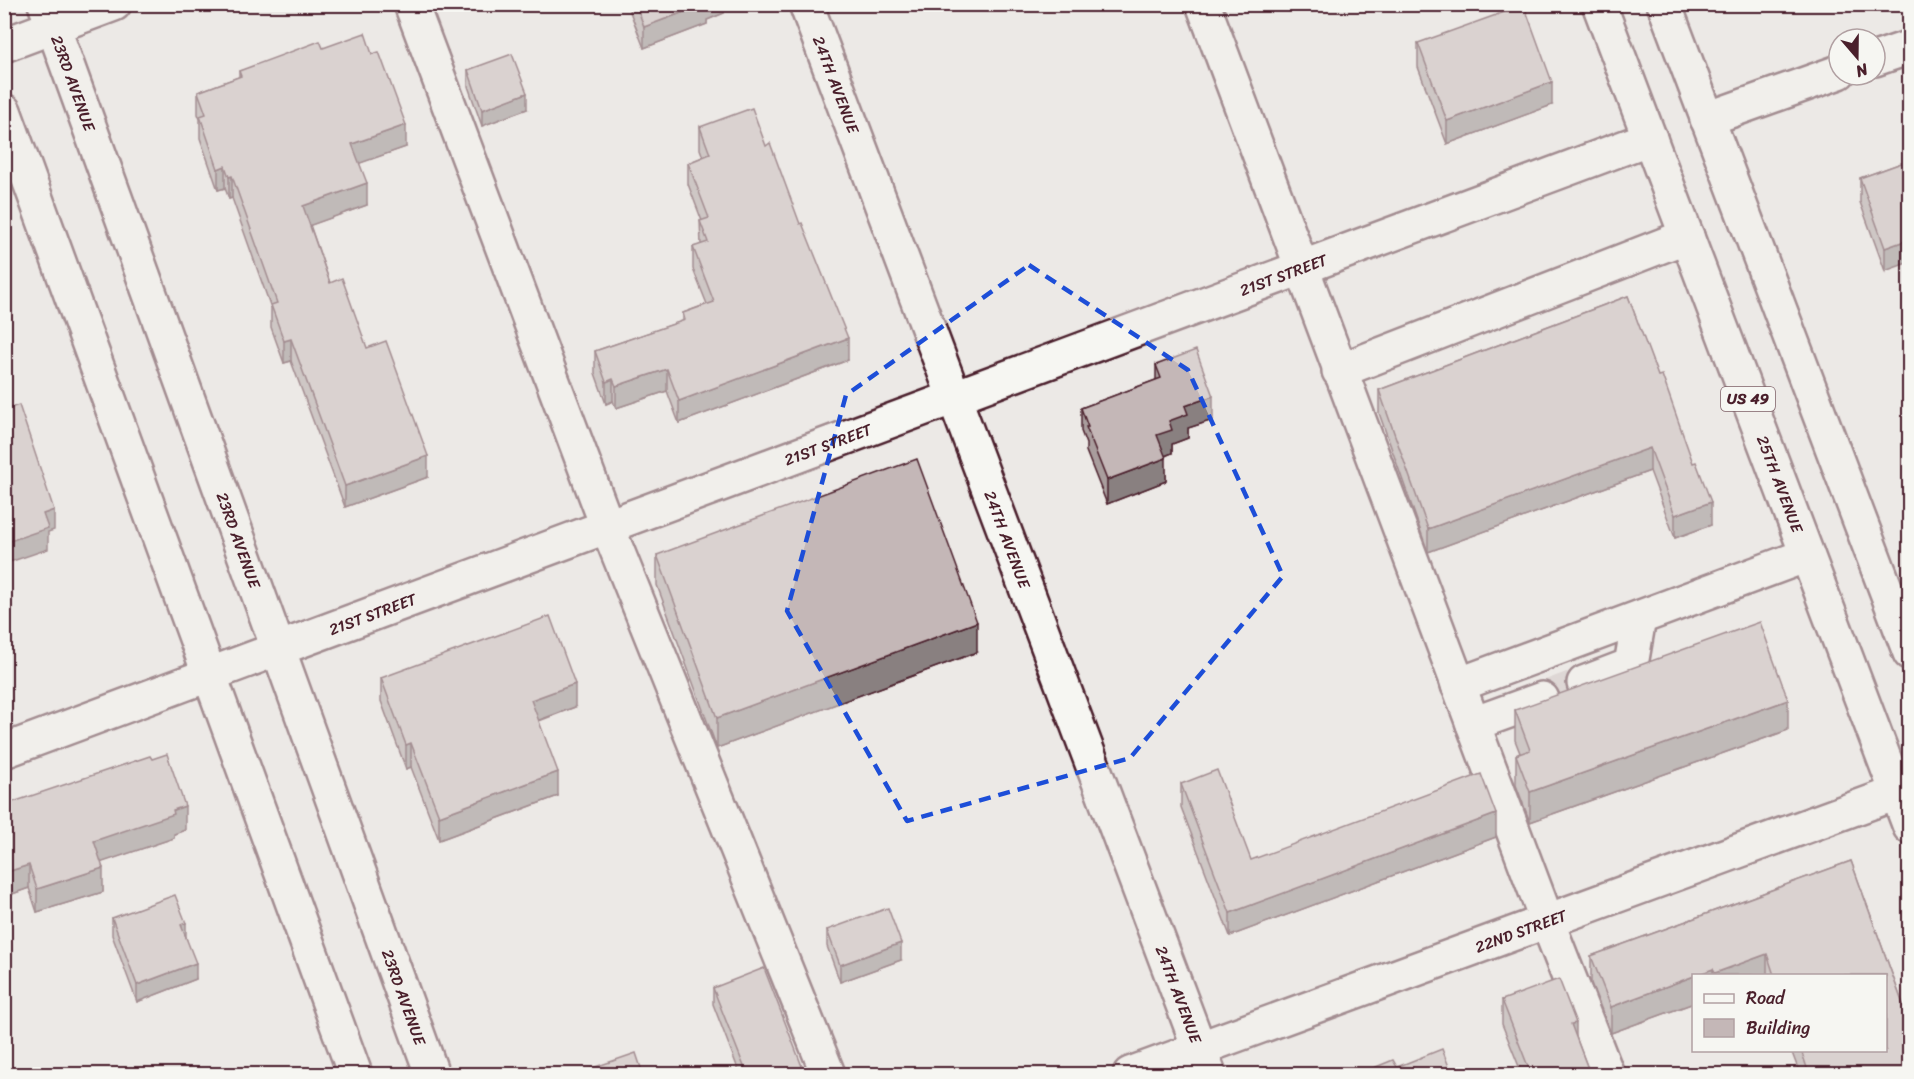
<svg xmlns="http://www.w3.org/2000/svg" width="1914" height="1079" font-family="Sriracha,sans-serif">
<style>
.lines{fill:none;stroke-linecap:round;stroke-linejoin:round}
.minor-tunnel{stroke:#ccc1c1;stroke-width:33;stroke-dasharray:33 16;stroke-linecap:butt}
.minor-casing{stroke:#4a1f2b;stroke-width:38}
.major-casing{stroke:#4a1f2b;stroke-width:38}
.minor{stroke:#f6f6f2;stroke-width:33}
.major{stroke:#f6f6f2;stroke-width:33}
.wall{fill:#a99d9d;stroke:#4a1f2b;stroke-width:1.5}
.shaded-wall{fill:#898080;stroke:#4a1f2b;stroke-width:1.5}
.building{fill:#c4b7b7;stroke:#4a1f2b;stroke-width:1.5}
.marked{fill:none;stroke:#1d4ed8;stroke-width:4.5;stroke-dasharray:12 8;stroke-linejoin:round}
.labels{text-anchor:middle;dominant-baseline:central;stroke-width:5;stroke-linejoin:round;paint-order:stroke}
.shield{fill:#f6f6f2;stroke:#7e6067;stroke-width:1.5}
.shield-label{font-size:15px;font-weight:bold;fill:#4a1f2b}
.street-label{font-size:16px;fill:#4a1f2b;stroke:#f6f6f2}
</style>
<rect width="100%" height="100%" fill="#ece9e6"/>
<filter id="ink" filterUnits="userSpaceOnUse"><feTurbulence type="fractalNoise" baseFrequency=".0167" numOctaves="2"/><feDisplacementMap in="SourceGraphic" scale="12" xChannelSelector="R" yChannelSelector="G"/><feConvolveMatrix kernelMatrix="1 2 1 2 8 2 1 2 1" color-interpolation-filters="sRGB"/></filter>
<g filter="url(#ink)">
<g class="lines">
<polyline class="minor-tunnel" points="1542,699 1584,683"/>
<defs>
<g id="minor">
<path id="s1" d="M45 4 432 1074"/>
<polyline points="411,4 608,528 828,1074"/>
<path id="s2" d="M806 4 1209 1074"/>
<polyline points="1203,4 1547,921 1607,1074"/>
<polyline points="4,45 114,4"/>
<polyline points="1875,59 1910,47"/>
<polyline points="4,111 355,1074"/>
<polyline points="1707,119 1839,72"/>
<polyline points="1339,371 1687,236"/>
<polyline points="1584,683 1631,665 1639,618"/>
<polyline points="1458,685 1807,555"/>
<polyline points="1473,724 1542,699"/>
<path id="s3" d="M4 751 1650 138"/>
<path id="s4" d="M1130 1074 1910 788"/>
</g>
<g id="major">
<path id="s5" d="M1599 4 1910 827"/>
<polyline points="1664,4 1910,653"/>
</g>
</defs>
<use href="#minor" class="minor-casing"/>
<use href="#major" class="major-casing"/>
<use href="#minor" class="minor"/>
<use href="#major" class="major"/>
</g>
<g class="wall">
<polygon points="627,4 724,4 724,13 707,20 707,24 644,48"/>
<polygon points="1418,43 1552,105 1447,144 1418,67"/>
<polygon points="323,48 406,147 359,163 367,205 310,225 330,283 367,348 428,477 345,507 291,361 284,363 271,327 271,308 232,198 229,199 225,188 218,190 200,138 200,119 198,114 198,92 239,77 239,71"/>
<polygon points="468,70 527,109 482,126 468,86"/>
<polygon points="700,127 848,360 679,423 667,391 616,408 613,401 606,404 595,373 595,351 683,321 683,313 707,304 693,269 693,247 701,245 700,221 702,221 688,184 688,163 703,157 700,149"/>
<polygon points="1910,160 1885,271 1860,202 1860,178"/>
<polygon points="1628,296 1711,525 1675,538 1650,471 1428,552 1379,413 1379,390"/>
<polygon points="1156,365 1213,420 1188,428 1188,438 1172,444 1172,453 1165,456 1166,481 1107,504 1086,451 1086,444 1081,431 1081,408 1156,380"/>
<polygon points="657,555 977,652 717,748 657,585"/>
<polygon points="381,678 575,707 539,721 558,796 439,840 411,767 406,769 381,701"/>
<polygon points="1515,710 1788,730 1530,822 1516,785 1516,755 1520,753 1515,740"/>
<polygon points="1181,784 1251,860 1496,837 1230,936 1181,807"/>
<polygon points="4,805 185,830 174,834 174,838 101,862 103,892 37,912 29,888 4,897"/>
<polygon points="1851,861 1905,1010 1910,1008 1910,1074 1800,1074 1791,1050 1886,1050 1886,975 1694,975 1694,1003 1611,1033 1591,983 1591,956"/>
<polygon points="112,918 186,937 196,979 137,1002 112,935"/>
<polygon points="827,930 901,960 840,982 827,946"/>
<polygon points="713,988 805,1074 740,1074 713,1004"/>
<polygon points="1502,1000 1576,1037 1590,1074 1522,1074 1502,1024"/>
</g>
<g class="shaded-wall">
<polygon points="705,4 724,4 724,13 707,20 707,24 644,48 644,27"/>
<polygon points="1552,82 1552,105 1447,144 1447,121"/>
<polygon points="527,93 527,109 482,126 482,110"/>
<polygon points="406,125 406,147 352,166 352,144"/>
<polygon points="225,166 225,188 218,190 218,169"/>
<polygon points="232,176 232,198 229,199 229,177"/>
<polygon points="367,183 367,205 303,228 303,206"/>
<polygon points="1910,239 1910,262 1885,271 1885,248"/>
<polygon points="848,338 848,360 679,423 679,401"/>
<polygon points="291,339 291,361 284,363 284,341"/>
<polygon points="667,369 667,391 616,408 616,386"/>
<polygon points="613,379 613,401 606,404 606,382"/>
<polygon points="1213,396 1213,420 1188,428 1188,438 1172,444 1172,453 1157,459 1157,435 1169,421 1185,406"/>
<polygon points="1650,448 1650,471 1428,552 1428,529"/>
<polygon points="428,456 428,477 345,507 345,486"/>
<polygon points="1166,458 1166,481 1107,504 1107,480"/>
<polygon points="1711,502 1711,525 1675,538 1675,515"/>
<polygon points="54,510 54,530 48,532 48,549 4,564 4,543 43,514"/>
<polygon points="977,622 977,652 717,748 717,718"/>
<polygon points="575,684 575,707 531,723 531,700"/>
<polygon points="1788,700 1788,730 1530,822 1530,792"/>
<polygon points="411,743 411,767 406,769 406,745"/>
<polygon points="558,772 558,796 439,840 439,816"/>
<polygon points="185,806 185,830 174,834 174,838 94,865 94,841"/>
<polygon points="1496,814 1496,837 1230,936 1230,913"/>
<polygon points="29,865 29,888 4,897 4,873"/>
<polygon points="103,868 103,892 37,912 37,889"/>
<polygon points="186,923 186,940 181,925"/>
<polygon points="901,943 901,960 840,982 840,965"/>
<polygon points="1767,954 1767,975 1715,975 1715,973"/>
<polygon points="196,963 196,979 137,1002 137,985"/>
<polygon points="1713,969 1713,975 1695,975"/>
<polygon points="1694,976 1694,1003 1611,1033 1611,1007"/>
<polygon points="1576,1023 1576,1046 1571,1024"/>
</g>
<g class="building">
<polygon points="636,4 705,4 644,27"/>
<polygon points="1524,5 1552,82 1447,121 1418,43"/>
<polygon points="365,33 372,54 379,52 406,125 352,144 367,183 303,206 330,283 342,278 367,348 386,341 428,456 345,486 291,339 284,341 271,305 277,303 232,176 229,177 225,166 218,169 200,116 206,114 198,92 241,76 239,71 320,41 323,48"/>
<polygon points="512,54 527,93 482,110 468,70"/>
<polygon points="752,108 766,146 770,143 800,224 802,223 848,338 679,401 667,369 616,386 613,379 606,382 595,351 685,320 683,313 714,302 693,247 708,242 700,221 709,218 688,163 710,154 700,127"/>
<polygon points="1910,160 1910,239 1885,248 1860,178"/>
<polygon points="1628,296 1658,376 1662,375 1693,463 1696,462 1711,502 1675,515 1650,448 1428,529 1379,390"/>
<polygon points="1196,350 1213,396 1185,406 1188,414 1169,421 1172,430 1157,435 1166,458 1107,480 1086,427 1088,427 1081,408 1161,378 1156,365"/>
<polygon points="19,405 54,510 43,514 48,528 4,543 4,410"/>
<polygon points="917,459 977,622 717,718 657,555"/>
<polygon points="550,616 575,684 531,700 558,772 439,816 411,743 406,745 381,678"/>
<polygon points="1760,622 1788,700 1530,792 1516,755 1530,750 1515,710"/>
<polygon points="167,754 185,806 173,810 174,814 94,841 103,868 37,889 29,865 4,873 4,805 150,756 152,759"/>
<polygon points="1217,770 1251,860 1481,774 1496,814 1230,913 1181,784"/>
<polygon points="1851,861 1905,1010 1910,1008 1910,1074 1809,1074 1801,1050 1886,1050 1886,975 1774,975 1767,954 1715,973 1713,969 1611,1007 1591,956"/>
<polygon points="175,895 186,923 181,925 196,963 137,985 112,918"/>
<polygon points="888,908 901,943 840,965 827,930"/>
<polygon points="764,968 805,1074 747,1074 713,988"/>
<polygon points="1559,979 1576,1023 1571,1024 1590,1074 1531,1074 1502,1000"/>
<polygon points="1442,1049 1452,1074 1359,1074 1393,1060 1397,1067"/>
<polygon points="636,1053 643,1074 575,1074"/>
</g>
</g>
<path d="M0 0H1914V1079H0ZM1029 265 1188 370 1283 576 1130 758 907 821 787 611 846 395Z" fill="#ece9e6" fill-opacity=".55" fill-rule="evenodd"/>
<path class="marked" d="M1029 265 1188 370 1283 576 1130 758 907 821 787 611 846 395Z"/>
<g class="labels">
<rect class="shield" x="1721" y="387" width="54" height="24" rx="4.5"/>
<g class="shield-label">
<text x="1748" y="399">US 49</text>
</g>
<g class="street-label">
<text stroke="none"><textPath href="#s1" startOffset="84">23RD AVENUE</textPath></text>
<text stroke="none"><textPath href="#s2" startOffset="86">24TH AVENUE</textPath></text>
<text stroke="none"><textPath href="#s3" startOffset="1365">21ST STREET</textPath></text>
<text stroke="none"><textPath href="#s3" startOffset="879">21ST STREET</textPath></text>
<text stroke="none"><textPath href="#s5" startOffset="513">25TH AVENUE</textPath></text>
<text stroke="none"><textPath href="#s2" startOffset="572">24TH AVENUE</textPath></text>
<text stroke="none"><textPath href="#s1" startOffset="570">23RD AVENUE</textPath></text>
<text stroke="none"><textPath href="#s3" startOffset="393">21ST STREET</textPath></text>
<text stroke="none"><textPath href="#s4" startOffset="416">22ND STREET</textPath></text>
<text stroke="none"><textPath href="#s2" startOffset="1058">24TH AVENUE</textPath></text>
<text stroke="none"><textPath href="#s1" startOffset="1056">23RD AVENUE</textPath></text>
</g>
</g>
<rect width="1914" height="1079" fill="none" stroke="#f6f6f2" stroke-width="24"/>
<rect x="12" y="12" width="1890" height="1055" fill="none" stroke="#4a1f2b" stroke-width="2" filter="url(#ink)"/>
<rect x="1692" y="974" width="195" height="78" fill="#f6f6f2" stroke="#b1a0a2" stroke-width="1.5"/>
<rect x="1704" y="994" width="30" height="9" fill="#f6f6f2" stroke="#b1a0a2" stroke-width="1.5"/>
<text x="1746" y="1004" font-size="18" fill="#4a1f2b">Road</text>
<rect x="1704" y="1019" width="30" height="18" fill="#c4b7b7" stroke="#b1a0a2" stroke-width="1.5"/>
<text x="1746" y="1034" font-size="18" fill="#4a1f2b">Building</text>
<g transform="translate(1857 57) rotate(160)"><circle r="28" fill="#f6f6f2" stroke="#b1a0a2" stroke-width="1.5"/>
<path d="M0-4.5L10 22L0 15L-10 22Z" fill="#4a1f2b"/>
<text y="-9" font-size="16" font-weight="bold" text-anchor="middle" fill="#4a1f2b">N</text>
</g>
</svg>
